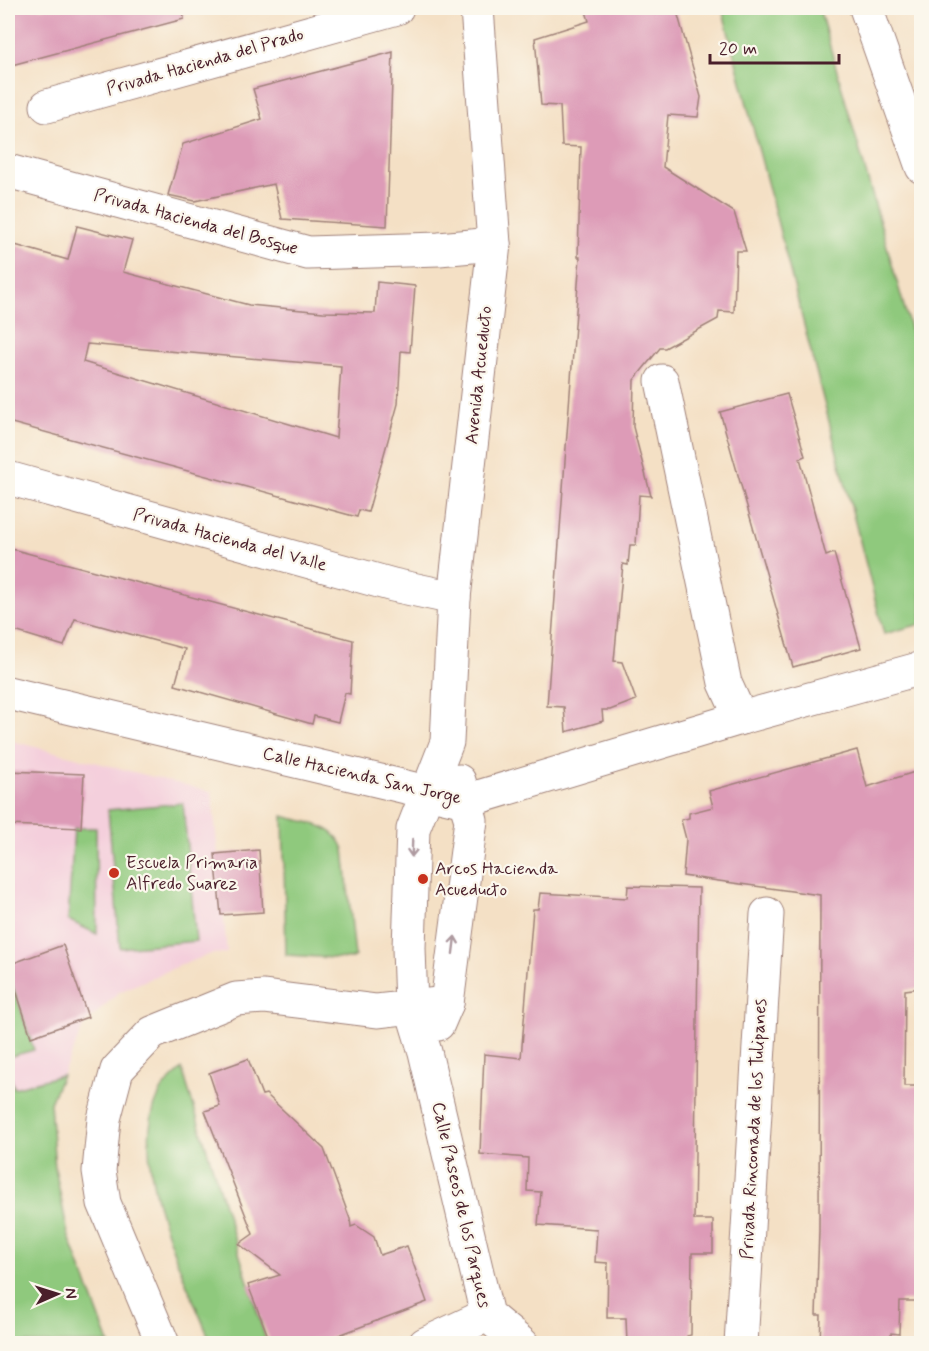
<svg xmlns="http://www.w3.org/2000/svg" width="929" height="1351" font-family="Mynerve,sans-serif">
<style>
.built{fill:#f4cfdc}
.green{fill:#8fc97d;stroke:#6c7454;stroke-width:1.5}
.building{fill:#dd9bb7;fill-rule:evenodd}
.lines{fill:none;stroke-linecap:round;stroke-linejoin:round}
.minor-casing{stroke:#9f8078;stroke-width:35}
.minor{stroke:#fff;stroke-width:33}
.oneway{stroke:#ae9aa0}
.poi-dot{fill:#c8321e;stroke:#fbf7ec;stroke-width:2}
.labels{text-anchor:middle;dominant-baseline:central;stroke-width:4.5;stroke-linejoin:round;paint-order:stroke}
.street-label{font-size:18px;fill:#4a1f2b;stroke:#fbf7ec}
.poi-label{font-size:18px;fill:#4a1f2b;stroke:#fbf7ec;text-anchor:start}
</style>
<rect width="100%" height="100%" fill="#fbf7ec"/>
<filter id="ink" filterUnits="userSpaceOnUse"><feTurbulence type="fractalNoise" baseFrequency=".0167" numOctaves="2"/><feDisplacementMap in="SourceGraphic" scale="12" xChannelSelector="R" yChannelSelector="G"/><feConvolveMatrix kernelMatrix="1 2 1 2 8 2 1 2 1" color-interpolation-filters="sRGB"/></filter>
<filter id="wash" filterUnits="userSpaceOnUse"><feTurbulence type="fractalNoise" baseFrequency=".008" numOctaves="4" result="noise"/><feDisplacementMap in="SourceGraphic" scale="24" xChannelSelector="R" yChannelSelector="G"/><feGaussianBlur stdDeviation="1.35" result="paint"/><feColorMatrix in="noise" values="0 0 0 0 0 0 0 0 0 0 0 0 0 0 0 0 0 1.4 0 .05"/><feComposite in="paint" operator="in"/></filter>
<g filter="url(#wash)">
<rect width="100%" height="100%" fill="#f4e0c5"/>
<polygon class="built" points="8,740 212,792 227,953 211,954 181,965 119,992 84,1025 50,1103 8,1120"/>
<g class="green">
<polygon points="722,8 819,8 921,366 921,624 884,634"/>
<polygon points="183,803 196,941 120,948 108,810"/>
<path d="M283 816C306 823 334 823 344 849L355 956 350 959 286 955Z"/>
<polygon points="74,828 96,828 97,934 68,920"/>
<polygon points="8,971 34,1050 8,1057"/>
<polygon points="8,1068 14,1088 62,1075 50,1103 55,1168 68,1234 109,1343 8,1343"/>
<path d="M182 1069 267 1343H211C185 1276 124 1162 160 1093 164 1084 175 1076 182 1069Z"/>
</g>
<g id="blocks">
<g class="building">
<polygon points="8,8 183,8 184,19 8,66"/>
<polygon points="585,8 676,8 701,97 698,117 668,115 663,167 734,212 746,251 736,251 734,312 719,311 718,319 665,348 660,348 634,380 633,427 651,496 639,495 636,545 630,545 628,565 623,564 614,661 622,662 636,700 610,710 602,710 603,721 566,732 564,707 547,706 580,257 578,257 581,147 562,146 560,106 541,105 535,38 589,21"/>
<polygon points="393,52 387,226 282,219 274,184 195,201 168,195 183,144 262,119 253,89"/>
<path d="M77 226 132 240 123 272 249 305 323 312 375 313 377 282 415 286 410 352 401 351 398 404 368 512 359 510 357 517 8 422V243L68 260ZM87 344 341 366 336 438 83 362Z"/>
<polygon points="787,394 805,456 800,458 826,556 834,553 861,648 793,667 720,412"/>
<polygon points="8,548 353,640 350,694 345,693 338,722 314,716 312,724 175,685 185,649 75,619 64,646 8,629"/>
<polygon points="857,750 867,787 921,770 921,988 905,990 904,1086 921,1086 921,1301 900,1301 899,1334 891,1333 891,1344 820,1344 821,1315 816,1315 819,1231 820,895 683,876 686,839 681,820 689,818 689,813 713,807 709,791"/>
<polygon points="8,771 84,774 81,828 8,825"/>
<polygon points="259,850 263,912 221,915 215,854"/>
<polygon points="628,886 699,888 694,1220 713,1220 713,1253 692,1253 691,1335 687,1336 687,1344 627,1344 626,1318 607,1318 608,1263 595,1262 597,1229 538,1225 541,1192 527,1191 528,1158 480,1154 484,1054 521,1058 533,909 538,909 540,893 627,898"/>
<polygon points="63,945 88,1017 31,1037 8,965"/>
<polygon points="248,1059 262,1095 266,1094 324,1149 350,1219 351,1227 356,1225 374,1237 380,1255 407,1246 427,1302 315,1344 271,1344 248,1285 280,1275 239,1244 253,1234 205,1111 220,1106 209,1073"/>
</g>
</g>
</g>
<g filter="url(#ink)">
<use href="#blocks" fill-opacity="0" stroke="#9f8078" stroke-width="1.5"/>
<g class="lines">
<defs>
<g id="minor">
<polyline points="477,8 494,244 454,598 447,742 413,829 409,948 411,1006 425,1052 487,1315 522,1344"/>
<polyline points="866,8 922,167"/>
<polyline points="47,106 397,8"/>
<polyline points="8,171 308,253 439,249 494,244"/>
<polyline points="662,381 725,683 741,718"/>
<polyline points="8,478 393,585 454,598"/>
<polyline points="8,693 465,801 741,718 922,668"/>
<polyline points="438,1024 447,1003 471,820 459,781"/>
<polyline points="163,1344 104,1203 99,1171 104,1119 117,1070 152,1033 236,999 264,997 377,1011 447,1003"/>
<polyline points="425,1344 487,1315"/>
<polyline points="741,1344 767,914"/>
</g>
</defs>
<use href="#minor" class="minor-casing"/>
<use href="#minor" class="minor"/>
</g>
<defs><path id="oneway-shaft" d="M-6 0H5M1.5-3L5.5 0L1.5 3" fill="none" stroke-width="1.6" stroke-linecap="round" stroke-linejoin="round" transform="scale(1.5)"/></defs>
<g class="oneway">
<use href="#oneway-shaft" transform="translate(412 848) rotate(92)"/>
<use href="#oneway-shaft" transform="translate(454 945) rotate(-83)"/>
</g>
</g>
<g class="poi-dot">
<circle cx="114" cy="873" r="6"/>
<circle cx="423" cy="879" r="6"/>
</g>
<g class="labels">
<g class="street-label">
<text transform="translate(205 62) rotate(-16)">Privada Hacienda del Prado</text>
<text transform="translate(196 222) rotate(15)">Privada Hacienda del Bosque</text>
<text transform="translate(479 375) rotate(-84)">Avenida Acueducto</text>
<text transform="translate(230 540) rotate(15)">Privada Hacienda del Valle</text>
<text transform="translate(362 776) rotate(13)">Calle Hacienda San Jorge</text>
<text transform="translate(754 1129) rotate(-87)">Privada Rinconada de los Tulipanes</text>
<text transform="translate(461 1205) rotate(77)">Calle Paseos de los Parques</text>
</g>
<g class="poi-label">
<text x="126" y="863">Escuela Primaria<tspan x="126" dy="21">Alfredo Suarez</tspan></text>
<text x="435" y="869">Arcos Hacienda<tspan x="435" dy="21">Acueducto</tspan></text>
</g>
</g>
<rect width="929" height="1351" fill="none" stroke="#fbf7ec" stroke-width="30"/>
<g transform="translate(57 1294) rotate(87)" stroke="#fbf7ec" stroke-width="4.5" paint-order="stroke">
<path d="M0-4.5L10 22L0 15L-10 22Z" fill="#4a1f2b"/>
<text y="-9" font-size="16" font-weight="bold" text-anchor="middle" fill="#4a1f2b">N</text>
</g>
<path d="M710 54v9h129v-9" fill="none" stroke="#4a1f2b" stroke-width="3"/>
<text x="719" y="54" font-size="18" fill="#4a1f2b" stroke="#fbf7ec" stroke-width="4.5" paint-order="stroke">20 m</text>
</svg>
